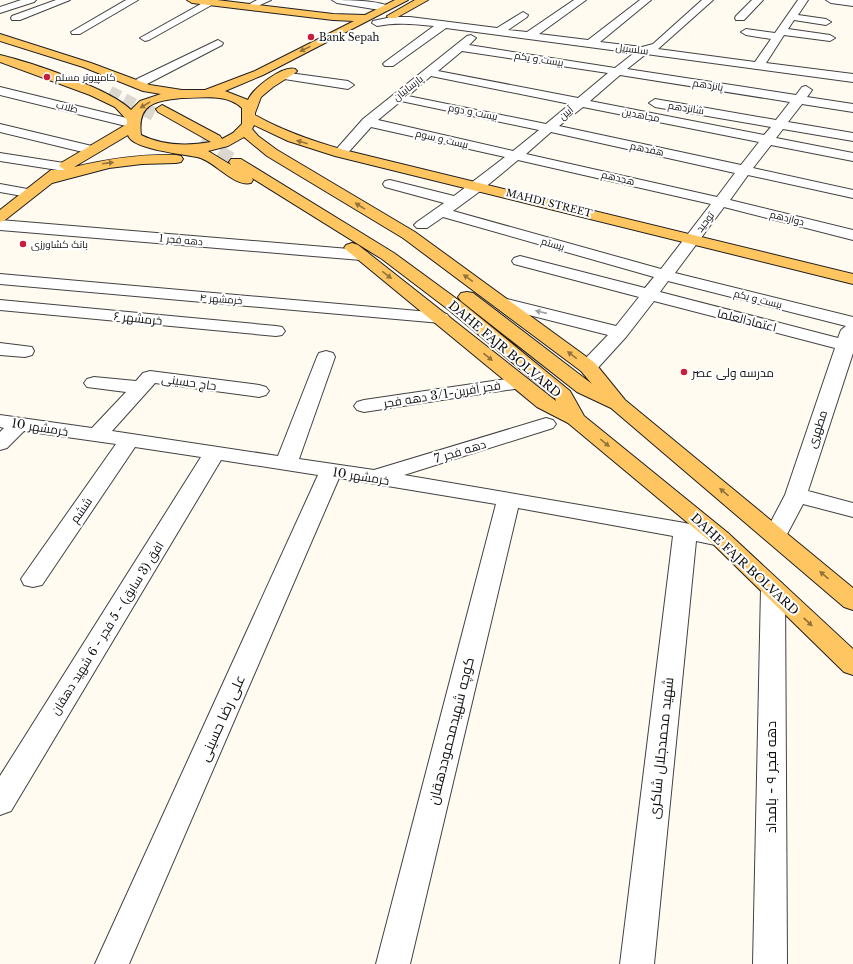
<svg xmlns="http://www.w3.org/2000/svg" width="853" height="964" font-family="'Libre Baskerville',Cairo,serif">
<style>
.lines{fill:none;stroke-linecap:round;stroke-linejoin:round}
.major-tunnel-far1{stroke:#dbd8cf;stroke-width:11;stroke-dasharray:11 5.5;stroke-linecap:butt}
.major-tunnel{stroke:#dbd8cf;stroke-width:14;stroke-dasharray:14 7;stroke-linecap:butt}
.minor-casing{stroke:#424242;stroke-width:2}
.major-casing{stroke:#202020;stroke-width:2}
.minor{fill:#fff;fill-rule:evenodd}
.major{fill:#ffc561;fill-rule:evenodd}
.oneway{fill:#93733c}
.oneway2{fill:#9f9f9f}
.poi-dot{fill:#c91e3b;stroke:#fff;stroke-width:1.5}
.labels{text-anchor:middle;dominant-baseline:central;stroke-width:4;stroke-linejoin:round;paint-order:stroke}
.far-poi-label{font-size:10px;fill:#0f0f0f;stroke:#fff;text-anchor:start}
.far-street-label{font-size:10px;fill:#0f0f0f;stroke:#fff}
.street-label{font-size:12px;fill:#0f0f0f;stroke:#fff}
.poi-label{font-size:12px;fill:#0f0f0f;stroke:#fff;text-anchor:start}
.near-street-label{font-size:14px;fill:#0f0f0f;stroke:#fff}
</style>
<rect width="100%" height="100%" fill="#fffbf1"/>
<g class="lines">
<polyline class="major-tunnel-far1" points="110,91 148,111"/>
<g class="major-tunnel">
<polyline points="146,110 154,114"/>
<polyline points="201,141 236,162"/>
</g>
<defs>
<g id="minor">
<polygon points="21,0 36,0 34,2 0,13 0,7"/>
<polygon points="56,0 70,0 20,20 12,20 11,18 12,16"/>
<polygon points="126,0 138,0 80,34 72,34 71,32"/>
<polygon points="208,0 216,0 217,2 149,40 145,41 140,38"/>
<polygon points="257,0 271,0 251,9 246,6"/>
<path d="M332 0C344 0 383 0 391 8L386 11 337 3Z"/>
<path d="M574 0H586L539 34 588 40 640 0H651L600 42 642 47 653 44 702 0H713L658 49 755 62 771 39 746 35 741 32 746 29 775 33 798 0H808L798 15 826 19 831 22 826 25 794 20 788 29 830 35 835 38 830 41 784 35 766 63 853 74V82L646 54 627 69 796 95 802 87 806 86 812 90 807 97 853 104V112L802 104 788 122 853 133V141L783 129 776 138 853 153V161L771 145 753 168 853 190V198L748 175 730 200 853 230V240L724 207 675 273 853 317V353L808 491 853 503V517L803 504 784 540 776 543 768 540 764 535 785 495 835 348 654 301 626 337 595 371 588 373 581 371 578 367 581 363 608 335 497 307 494 303 497 299 503 298 616 326 639 297 514 264 512 261 514 258 520 256 645 288 654 277 443 217 427 228H417L414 225 417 222 444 203 385 187 383 184 385 181 390 180 454 196 505 157 371 127 345 156H335L333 153 363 119 467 36 471 35 476 38 469 45 615 68 634 53 446 28 393 66H385L383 64 385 62 434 26C414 24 397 22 377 26L372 23 373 21 392 17H410L497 28 523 12 528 15 527 17 508 30 527 32ZM462 51 608 73 578 98 438 71ZM620 75 790 102 776 120 655 99 649 103 655 107 771 127 764 135 590 101ZM431 76 570 104 546 124 408 96ZM401 101 539 130 513 151 378 120ZM583 107 759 142 741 165 559 126ZM551 132 735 173 717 197 526 154ZM518 160 711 204 661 269 453 211 483 189ZM668 281 846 326 841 330 838 338 660 292Z"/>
<polygon points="752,0 763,0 744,20 736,20 735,18 736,16"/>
<polygon points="826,0 853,0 853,6 831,3"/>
<polygon points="218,40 223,43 222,45 145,85 141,86 135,82 137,79"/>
<polygon points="282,72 348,81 354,85 348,89 278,78 276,76"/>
<polygon points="0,87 139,121 140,124 134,128 0,95"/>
<polygon points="0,124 96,147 98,150 96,153 91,154 0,132"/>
<polygon points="0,153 64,163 69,164 71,167 69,170 64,171 0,161"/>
<polygon points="0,184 33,190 35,193 33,196 28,197 0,192"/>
<polygon points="0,220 361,250 367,252 369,255 367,258 361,260 0,230"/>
<polygon points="0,274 441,313 447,314 450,318 447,322 441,323 0,284"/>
<polygon points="0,300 276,326 282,327 285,331 282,335 276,336 0,310"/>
<polygon points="0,343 32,347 34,351 32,355 25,357 0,355"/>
<polygon points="326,351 333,353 335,357 299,459 374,470 546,418 553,420 556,424 553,428 404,475 685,523 728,533 732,538 728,543 720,546 696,541 654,964 620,964 673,536 518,508 410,964 376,964 496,504 339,478 129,964 95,964 318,475 221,460 11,811 0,815 0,776 201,457 135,447 42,585 33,587 24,585 21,579 116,444 24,431 7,448 0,450 0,432 4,428 0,427 0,415 92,428 126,392 87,387 84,383 87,379 94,377 136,381 143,373 150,371 259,385 266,387 269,391 266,395 259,397 155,383 112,431 278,456 317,357 319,353"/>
<polygon points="520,377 527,379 530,383 527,387 364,412 357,410 354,406 357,402 364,400"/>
<polygon points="773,580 782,583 785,589 787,964 753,964 761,589 764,583"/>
</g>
<g id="major">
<path d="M187 0H217L333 14 365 15 395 0H408L263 75 225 91 248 100C253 88 283 65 295 69L297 71 295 73 273 87 261 97 255 113V115C283 131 313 141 344 150L853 274V284L335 156 288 141 254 125 252 129 258 136 277 150 415 232 595 363 625 400 853 588V610L844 607 611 408 577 392 461 301 458 297 461 293 467 292 473 293 592 384 581 371 403 238 267 156 244 137 228 146 208 151 231 165 229 162 231 159H241L394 253 461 302 570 391 584 416 728 533 853 649V675L844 672 712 543 568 423 537 407 344 248 346 245 352 243 358 245 556 401 555 398 449 310 382 259 252 178 253 180 251 183C233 187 214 160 197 157 183 154 131 149 128 135L74 167C108 159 141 154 176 155L181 156 183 159 181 162 176 163 142 164 109 168 52 183 5 220 0 222V210L51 170H65L59 166 61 163 127 124V120L115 107 90 95 0 62V55C30 62 111 89 131 110L140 101 161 94 143 91 83 67 0 41V34L91 63 150 85 182 90H205L255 71 354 21 333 20 192 3ZM182 98C201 98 227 93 242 108V124L233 133 222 139 220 136 162 105 156 109 158 112 211 142C188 146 163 146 141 135 137 103 156 101 182 98Z"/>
<polygon points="415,0 428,0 396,18 388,18 387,16"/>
</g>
</defs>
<use href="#minor" class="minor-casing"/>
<use href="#major" class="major-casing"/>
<use href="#minor" class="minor"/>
<use href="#major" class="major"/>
</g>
<defs><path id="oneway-solid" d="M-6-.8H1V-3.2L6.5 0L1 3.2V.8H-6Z"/></defs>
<g class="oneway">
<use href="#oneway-solid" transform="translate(305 49) rotate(154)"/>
<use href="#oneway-solid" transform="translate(145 105) rotate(149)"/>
<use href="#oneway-solid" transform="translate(302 142) rotate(-164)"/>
<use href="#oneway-solid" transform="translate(108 163) rotate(-7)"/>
<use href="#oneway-solid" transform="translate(360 206) rotate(-148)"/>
<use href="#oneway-solid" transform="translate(387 275) rotate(38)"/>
<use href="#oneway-solid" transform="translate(468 278) rotate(-144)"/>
<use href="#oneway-solid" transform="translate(572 355) rotate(-143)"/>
<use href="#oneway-solid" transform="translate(488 357) rotate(39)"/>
<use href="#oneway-solid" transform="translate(605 443) rotate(39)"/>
<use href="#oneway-solid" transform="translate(724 492) rotate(-140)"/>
<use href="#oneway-solid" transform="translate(824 575) rotate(-139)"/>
<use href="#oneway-solid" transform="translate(808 622) rotate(43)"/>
</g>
<use class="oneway2" href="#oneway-solid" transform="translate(541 312) rotate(-167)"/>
<g class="poi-dot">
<circle cx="311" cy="37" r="4"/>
<circle cx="47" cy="77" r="4"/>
<circle cx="23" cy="244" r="4"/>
<circle cx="684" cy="372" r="4"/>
</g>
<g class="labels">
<g class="far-poi-label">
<text x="319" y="37">Bank Sepah</text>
<text x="55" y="77">کامپیوتر مسلم</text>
<text x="31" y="244">بانک کشاورزی</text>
</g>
<g class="far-street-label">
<text transform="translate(632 49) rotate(7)">سلسبیل</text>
<text transform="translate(539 59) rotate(9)">بیست و یکم</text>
<text transform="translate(708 85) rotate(9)">پانزدهم</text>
<text transform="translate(408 88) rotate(-38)">پارساییان</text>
<text transform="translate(67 107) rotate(14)">طلاب</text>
<text transform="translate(686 108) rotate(9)">شانزدهم</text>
<text transform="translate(473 112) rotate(11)">بیست و دوم</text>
<text transform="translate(566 113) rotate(-40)">آیین</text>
<text transform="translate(641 115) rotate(11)">مجاهدین</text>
<text transform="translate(442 139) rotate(13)">بیست و سوم</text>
<text transform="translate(647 149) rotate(12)">هفدهم</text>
<text transform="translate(618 178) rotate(13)">هجدهم</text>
<text transform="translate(549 203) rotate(14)">MAHDI STREET</text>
<text transform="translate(787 218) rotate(14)">دوازدهم</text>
<text transform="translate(705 222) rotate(-52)">توحید</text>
<text transform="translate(181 240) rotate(5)">دهه فجر 1</text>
<text transform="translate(553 244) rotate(16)">بیستم</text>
<text transform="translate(221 299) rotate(5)">خرمشهر ۴</text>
<text transform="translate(758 299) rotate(14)">بیست و یکم</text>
</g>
<g class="street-label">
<text transform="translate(138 318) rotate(6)">خرمشهر ۶</text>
<text transform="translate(747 320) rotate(14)">اعتمادالعلما</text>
<text transform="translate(505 349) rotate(40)">DAHE FAJR BOLVARD</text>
<text transform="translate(189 382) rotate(8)">حاج حسینی</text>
<text transform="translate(442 394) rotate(-9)">فجر آفرین-3/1 دهه فجر</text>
<text transform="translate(40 427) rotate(9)">خرمشهر 10</text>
<text transform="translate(817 429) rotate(-72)">مطهری</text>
<text transform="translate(460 451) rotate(-17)">دهه فجر 7</text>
<text transform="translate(361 476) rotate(9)">خرمشهر 10</text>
<text transform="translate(81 510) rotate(-55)">ششم</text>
<text transform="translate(745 564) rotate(43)">DAHE FAJR BOLVARD</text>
<text transform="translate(107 628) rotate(-58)">افق (3 سابق) - 5 فجر - 6 شهید دهقان</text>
</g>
<g class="poi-label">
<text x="692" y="372">مدرسه ولی عصر</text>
</g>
<g class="near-street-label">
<text transform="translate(222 718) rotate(-66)">علی رضا حسینی</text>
<text transform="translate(451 731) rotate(-76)">کوچه شهیدمحموددهقان</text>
<text transform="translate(661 748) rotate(-84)">شهید محمدجلال شاکری</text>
<text transform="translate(771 777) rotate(-90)">دهه فجر ۹ - بامداد</text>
</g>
</g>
</svg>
